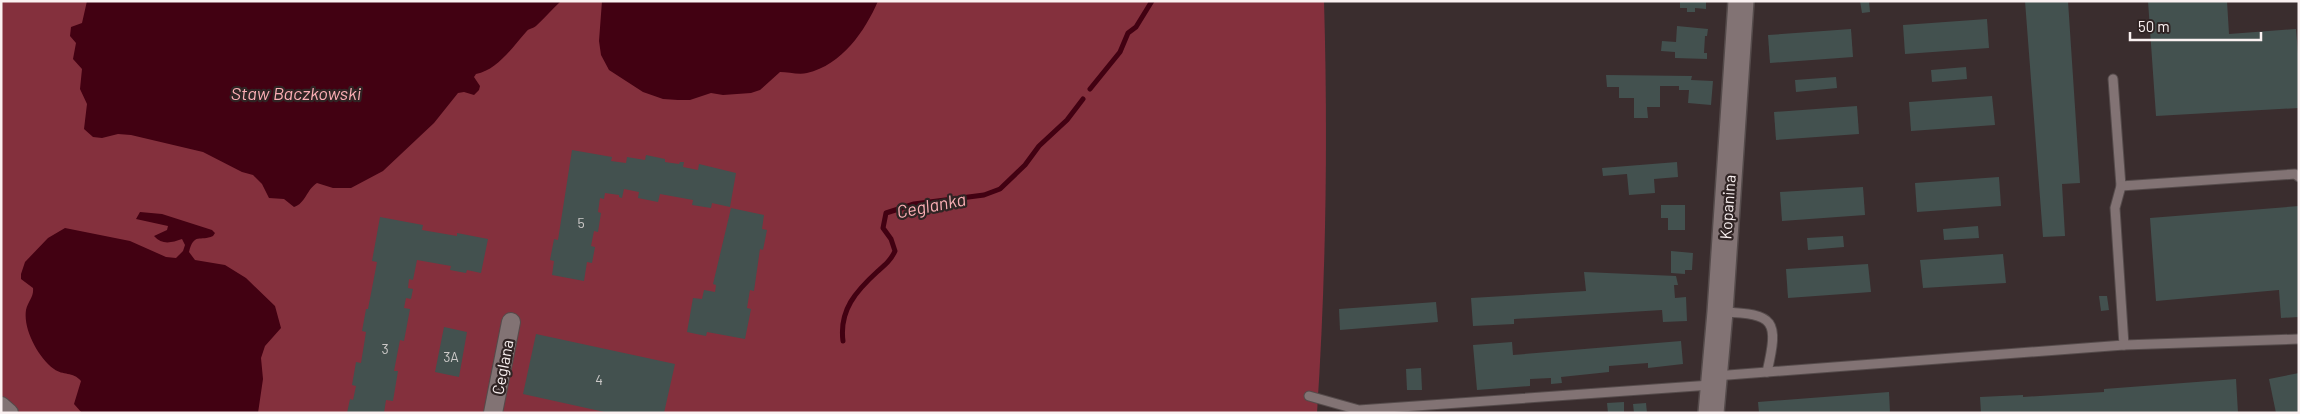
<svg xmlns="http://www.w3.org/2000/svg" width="2300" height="414" font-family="Barlow,sans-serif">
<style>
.green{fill:#84303d}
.water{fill:#420112}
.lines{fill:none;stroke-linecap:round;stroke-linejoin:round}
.stream{stroke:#420112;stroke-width:5}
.building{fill:#43514f}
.lane-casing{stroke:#554b4b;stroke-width:11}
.street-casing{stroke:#554b4b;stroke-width:20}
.secondary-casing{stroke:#554b4b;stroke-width:28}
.lane{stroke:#827374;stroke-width:9}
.street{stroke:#827374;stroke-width:18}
.secondary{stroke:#827374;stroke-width:25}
.labels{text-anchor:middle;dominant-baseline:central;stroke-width:4.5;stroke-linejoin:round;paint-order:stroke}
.number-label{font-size:14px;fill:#ccc9c8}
.street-label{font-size:16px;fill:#faf1f1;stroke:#302424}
.water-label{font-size:18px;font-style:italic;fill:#faaeb4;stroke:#302424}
</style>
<rect width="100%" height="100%" fill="#3a2d2e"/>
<path class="green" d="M1 1H1324C1328 139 1326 276 1317 413H1Z"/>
<g class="water">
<path d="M87 1H561C552 9 545 18 536 26 532 29 529 28 526 32 512 48 497 70 476 74L474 77 480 86 479 90 474 95 464 92 458 93 434 123 383 171 351 188H333L317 183C307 189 305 204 294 207L284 199 269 198 262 184 253 175 242 172 203 152 131 135 118 134 102 138 93 137 84 129 87 104 80 89 82 69 73 59 76 43 70 36 71 27 82 23Z"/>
<path d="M602 1H878C865 31 842 65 807 73 799 75 788 72 780 72L760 90 751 93 723 95 711 93 690 100H678L663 99 643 92 609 70 601 55 599 41Z"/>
<path d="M140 212 162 214 212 230 215 233 213 236C200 242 194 232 189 252L195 260 225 265 246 278 275 306 281 328 265 346 261 358 263 379 258 413H82L74 404 81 381C73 371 63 376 54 369 38 357 23 329 26 310 28 301 34 297 33 288L21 279V274L25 262 48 238 65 228 130 241 166 257 176 258 183 251 185 245 182 239C171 243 162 245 154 236L167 230 168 226 136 219Z"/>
</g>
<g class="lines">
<g class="stream">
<polyline points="1090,89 1120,52 1128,33 1136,27 1152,1"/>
<path d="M843 341C839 310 856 291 878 271 885 265 891 260 895 251L891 239 883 228 886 213 914 204 984 195 1000 189 1025 165 1039 146 1067 120 1083 99"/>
</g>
</g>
<g class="building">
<polygon points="1680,1 1706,1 1706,9 1695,8 1695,12 1687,12 1687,8 1680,8"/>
<polygon points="1860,1 1869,1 1870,12 1862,13"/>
<polygon points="2025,1 2068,1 2080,183 2062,184 2065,236 2043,237"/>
<polygon points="2148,1 2227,1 2229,34 2296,29 2299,66 2299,108 2156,116"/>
<polygon points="1987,19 1989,48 1905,54 1903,25"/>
<polygon points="1677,26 1708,29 1707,36 1705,36 1704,53 1707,53 1707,59 1675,58 1675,52 1661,51 1662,41 1676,42"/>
<polygon points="1851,29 1853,57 1770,63 1768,35"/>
<polygon points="1966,67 1967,79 1932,82 1931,70"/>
<polygon points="1606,75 1692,76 1691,80 1713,81 1711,105 1688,103 1689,90 1679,90 1679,86 1660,86 1660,107 1647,107 1648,118 1634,118 1634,98 1619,98 1619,87 1607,87"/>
<polygon points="1836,77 1837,88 1796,92 1795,80"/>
<polygon points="1992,96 1995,125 1911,131 1909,102"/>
<polygon points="1857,106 1859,134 1776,140 1774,112"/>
<polygon points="572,150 612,157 611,161 626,163 627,157 645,160 646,155 665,159 665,162 679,164 680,162 684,162 683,167 698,170 699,164 736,173 730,207 712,203 711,208 692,205 693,200 660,194 658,202 638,198 639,192 624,189 622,198 619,197 619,195 605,193 604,199 600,198 598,212 601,213 598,232 594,231 591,246 595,247 592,263 587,262 584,281 552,275 554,261 550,260 554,239 558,240"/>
<polygon points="1677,162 1678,177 1654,179 1655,193 1629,195 1627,174 1603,176 1602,168"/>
<polygon points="1999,177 2001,206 1917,212 1915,183"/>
<polygon points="1863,187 1865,215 1782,221 1780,192"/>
<polygon points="1661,205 1685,205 1685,230 1668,230 1668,218 1661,218"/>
<polygon points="2299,206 2299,317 2281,318 2279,290 2156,301 2150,218"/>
<polygon points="731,208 764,215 762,229 767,230 763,250 760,249 754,291 750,290 747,308 751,309 745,339 707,332 706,336 687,332 693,298 702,299 704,290 715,292 716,285 713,284"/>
<polygon points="380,217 423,225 422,230 457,236 457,233 488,239 481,273 467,270 466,273 450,270 451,266 417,260 413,280 409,279 408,288 413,289 411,299 406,298 404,308 410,309 404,341 400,340 394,371 398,371 393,401 386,400 384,413 347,413 350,399 353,400 356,386 352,385 356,362 361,363 366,332 362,331 366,309 368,309 377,262 372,261"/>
<polygon points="1978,226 1979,238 1944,240 1943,229"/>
<polygon points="1843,236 1844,247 1808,250 1807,238"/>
<polygon points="1671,251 1693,253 1692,270 1685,270 1685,274 1671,273"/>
<polygon points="2003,254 2006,283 1923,288 1920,260"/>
<polygon points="1868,264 1871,292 1788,298 1786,269"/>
<polygon points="1584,272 1676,276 1678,285 1674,285 1675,298 1686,297 1687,321 1663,322 1662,310 1514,319 1514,324 1473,326 1471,298 1586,291"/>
<polygon points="2099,296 2107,296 2109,310 2101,311"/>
<polygon points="1436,302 1438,322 1340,330 1339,309"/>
<polygon points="444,327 467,332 459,377 435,372"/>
<polygon points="536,334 675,364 664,413 609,413 523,394"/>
<polygon points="1681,341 1683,364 1648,368 1648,363 1609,366 1609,372 1561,377 1562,383 1551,384 1551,378 1530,379 1530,386 1477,390 1473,345 1512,342 1513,355"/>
<polygon points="1421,368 1422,390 1407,390 1406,369"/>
<polygon points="2299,373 2299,413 2276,413 2269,379"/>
<polygon points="2236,379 2238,413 1981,413 1980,397 2023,395 2023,397 2104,392 2104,389"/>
<polygon points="1889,392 1890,413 1759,413 1758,402"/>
<polygon points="1624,402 1624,413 1608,413 1607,403"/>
<polygon points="1646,403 1647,413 1634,413 1633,404"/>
</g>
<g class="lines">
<defs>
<g id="lane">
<polyline points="2113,79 2121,186 2115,208 2124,345"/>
<polyline points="2121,186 2295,174 2299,177"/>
<path d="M1723 312C1775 314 1779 320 1767 372"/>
<polyline points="1715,376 2124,345 2299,339"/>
<polyline points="1309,396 1359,410 1711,385"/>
</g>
<g id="street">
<polyline points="1,406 9,413"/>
<polyline points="493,413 511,322"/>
</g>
<polyline id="secondary" points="1711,413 1720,312 1741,1"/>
</defs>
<use href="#lane" class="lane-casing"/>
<use href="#street" class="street-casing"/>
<use href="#secondary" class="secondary-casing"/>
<use href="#lane" class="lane"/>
<use href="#street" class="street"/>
<use href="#secondary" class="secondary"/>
</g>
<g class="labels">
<g class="number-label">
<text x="581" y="222">5</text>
<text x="385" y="348">3</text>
<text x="451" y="356">3A</text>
<text x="599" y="379">4</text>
</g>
<g class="street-label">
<text transform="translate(1727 207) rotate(-86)">Kopanina</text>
<text transform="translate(502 367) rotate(-79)">Ceglana</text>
</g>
<g class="water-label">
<text x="296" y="93">Staw Baczkowski</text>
<text transform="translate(931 205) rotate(-11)">Ceglanka</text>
</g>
</g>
<rect width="2300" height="414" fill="none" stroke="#faf1f1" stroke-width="5"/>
<path d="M2130 32v8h131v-8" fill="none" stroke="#faf1f1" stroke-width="2.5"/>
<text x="2138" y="32" font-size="15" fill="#faf1f1" stroke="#302424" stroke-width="4" paint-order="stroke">50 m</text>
</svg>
